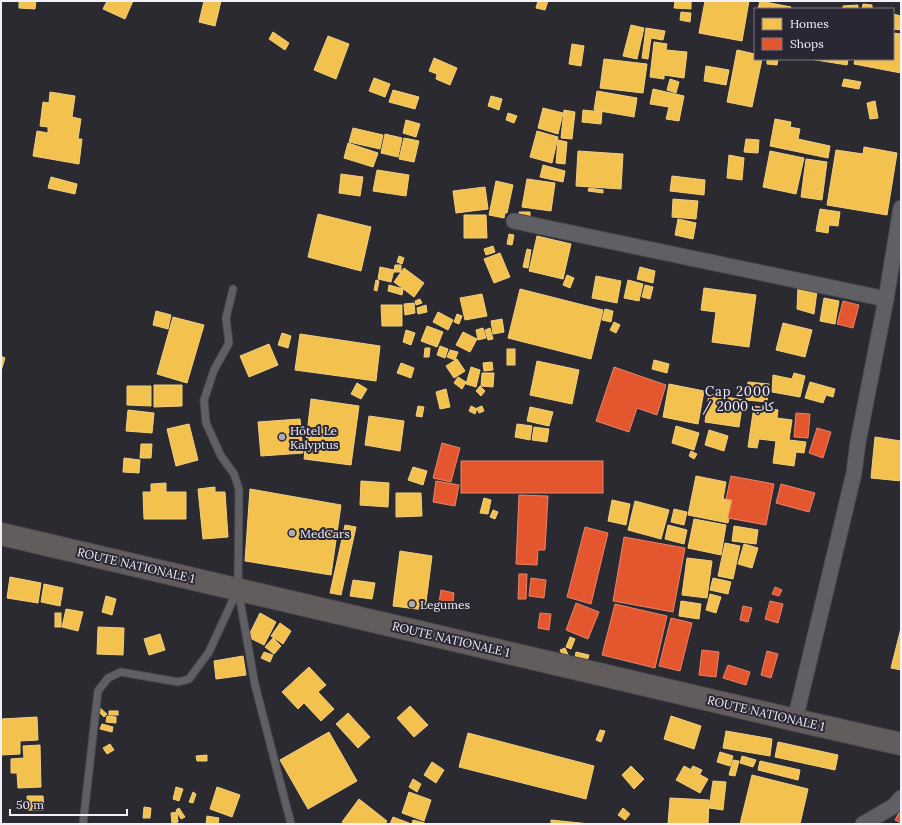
<svg xmlns="http://www.w3.org/2000/svg" width="902" height="825" font-family="Lora,'Noto Sans Arabic',serif">
<style>
.homes{fill:#f2c14e;stroke:#f2cf81}
.shops{fill:#e4572e;stroke:#e8856b}
.lines{fill:none;stroke-linecap:round;stroke-linejoin:round}
.service-casing{stroke:#49484e;stroke-width:9}
.minor-casing{stroke:#49484e;stroke-width:17}
.primary-casing{stroke:#49484e;stroke-width:24}
.service{stroke:#605f64;stroke-width:7}
.minor{stroke:#605f64;stroke-width:15}
.primary{stroke:#625c5c;stroke-width:22}
.poi-dot{fill:#acabb3;stroke:#2a2734;stroke-width:1.5}
.labels{text-anchor:middle;dominant-baseline:central;stroke-width:4;stroke-linejoin:round;paint-order:stroke}
.poi-label{font-size:12px;fill:#f2f0f9;stroke:#2a2734;text-anchor:start}
.street-label{font-size:12px;fill:#f2f0f9;stroke:#2a2734}
.neighbourhood-label{font-size:13px;letter-spacing:1px;fill:#f2f0f9;stroke:#2a2734}
</style>
<rect width="100%" height="100%" fill="#2b2a31"/>
<g class="homes">
<polygon points="19,1 36,1 35,9 19,8"/>
<polygon points="107,1 133,1 125,19 103,9"/>
<polygon points="204,1 221,1 215,26 199,22"/>
<polygon points="538,1 548,1 545,10 536,8"/>
<polygon points="675,1 691,1 691,9 674,8"/>
<polygon points="705,1 749,1 742,41 699,33"/>
<polygon points="760,1 791,7 790,9 758,9"/>
<polygon points="863,4 872,5 872,9 862,9"/>
<polygon points="858,5 858,9 843,9 843,6"/>
<polygon points="681,12 691,13 690,22 680,20"/>
<polygon points="893,14 901,16 901,30 893,29"/>
<polygon points="631,25 644,28 637,59 623,56"/>
<polygon points="646,28 665,31 663,40 651,38 648,59 642,58"/>
<polygon points="273,32 289,43 285,50 269,39"/>
<polygon points="893,33 901,34 901,73 854,64 855,59 893,59"/>
<polygon points="328,36 349,44 336,79 314,70"/>
<polygon points="654,42 667,44 666,50 687,52 684,78 664,75 664,79 650,77"/>
<polygon points="572,44 584,46 581,66 569,64"/>
<polygon points="737,50 755,54 755,59 762,59 752,107 727,102"/>
<polygon points="434,58 457,68 450,85 436,79 437,74 429,71"/>
<polygon points="604,59 647,64 643,93 600,88"/>
<polygon points="767,59 778,59 777,65 767,64"/>
<polygon points="810,59 848,59 847,65"/>
<polygon points="706,66 729,70 726,85 704,81"/>
<polygon points="374,78 390,84 385,97 369,91"/>
<polygon points="670,79 679,82 676,93 667,90"/>
<polygon points="844,79 861,82 859,89 842,86"/>
<polygon points="653,89 684,96 679,121 666,119 669,107 650,104"/>
<polygon points="393,90 419,97 415,109 389,102"/>
<polygon points="597,91 637,98 634,117 594,110"/>
<polygon points="50,92 75,96 72,117 81,119 78,139 82,139 79,164 33,156 37,131 48,133 48,127 40,126 43,102 49,103"/>
<polygon points="491,96 502,99 499,110 488,106"/>
<polygon points="875,101 878,118 870,119 867,103"/>
<polygon points="543,108 563,113 558,134 538,128"/>
<polygon points="564,110 575,112 572,139 561,138"/>
<polygon points="583,110 602,112 601,124 582,122"/>
<polygon points="508,113 517,116 514,123 506,120"/>
<polygon points="775,119 791,122 790,127 800,129 798,139 830,146 828,158 770,146"/>
<polygon points="406,120 420,124 416,137 403,133"/>
<polygon points="353,128 383,135 380,149 349,142"/>
<polygon points="537,131 558,137 552,163 530,157"/>
<polygon points="385,134 402,138 398,157 381,153"/>
<polygon points="404,138 419,141 414,162 399,159"/>
<polygon points="746,139 759,140 758,153 744,152"/>
<polygon points="558,140 567,142 565,164 556,163"/>
<polygon points="348,143 378,153 373,167 344,158"/>
<polygon points="864,147 897,153 887,215 827,205 836,150 863,154"/>
<polygon points="578,151 623,154 621,189 576,186"/>
<polygon points="770,151 804,158 796,194 763,187"/>
<polygon points="729,155 744,158 742,180 727,178"/>
<polygon points="806,159 827,162 822,200 801,197"/>
<polygon points="543,165 565,171 563,182 540,177"/>
<polygon points="377,170 409,175 406,196 373,191"/>
<polygon points="341,174 363,177 360,196 339,193"/>
<polygon points="672,176 705,180 704,195 670,191"/>
<polygon points="51,177 77,184 75,194 48,188"/>
<polygon points="527,179 555,183 551,211 522,207"/>
<polygon points="496,181 513,185 507,213 505,213 504,218 489,215"/>
<polygon points="485,187 488,209 456,213 453,191"/>
<polygon points="589,188 603,190 603,193 588,191"/>
<polygon points="673,199 698,201 696,219 672,217"/>
<polygon points="820,209 840,212 838,226 829,225 828,233 816,231"/>
<polygon points="519,212 530,212 530,217 519,216"/>
<polygon points="318,214 371,227 361,271 308,257"/>
<polygon points="464,215 486,215 487,238 464,238"/>
<polygon points="678,219 696,223 693,239 675,235"/>
<polygon points="509,234 514,235 512,245 507,244"/>
<polygon points="537,236 571,244 563,279 529,271"/>
<polygon points="493,246 495,252 486,255 484,249"/>
<polygon points="527,249 531,250 528,268 523,267"/>
<polygon points="500,253 510,277 494,283 484,259"/>
<polygon points="399,256 404,258 402,264 397,262"/>
<polygon points="395,265 401,265 401,272 394,272"/>
<polygon points="380,267 394,270 391,282 378,279"/>
<polygon points="640,267 655,271 653,283 637,279"/>
<polygon points="404,268 424,283 414,297 394,282"/>
<polygon points="567,275 574,278 570,288 563,285"/>
<polygon points="596,276 621,281 617,303 592,298"/>
<polygon points="376,280 379,281 377,291 374,290"/>
<polygon points="628,280 643,284 639,301 624,298"/>
<polygon points="389,285 403,289 402,295 388,291"/>
<polygon points="645,285 653,287 650,299 642,297"/>
<polygon points="798,287 817,291 814,314 797,309"/>
<polygon points="704,288 756,295 749,347 712,342 716,312 701,310"/>
<polygon points="520,289 603,310 591,359 508,338"/>
<polygon points="482,294 487,316 465,320 460,298"/>
<polygon points="824,298 839,301 835,324 820,321"/>
<polygon points="420,299 422,303 416,305 415,301"/>
<polygon points="414,303 415,313 405,315 404,304"/>
<polygon points="381,305 402,305 402,326 382,326"/>
<polygon points="426,305 427,312 418,314 417,308"/>
<polygon points="605,309 613,311 611,322 602,320"/>
<polygon points="156,311 171,315 168,329 153,325"/>
<polygon points="438,312 453,320 448,330 433,322"/>
<polygon points="457,314 462,316 459,324 454,322"/>
<polygon points="173,317 204,325 187,383 157,374"/>
<polygon points="502,319 504,332 493,334 491,321"/>
<polygon points="614,322 620,325 616,333 610,330"/>
<polygon points="783,323 812,330 805,357 776,350"/>
<polygon points="427,326 443,332 437,347 421,341"/>
<polygon points="483,328 486,338 478,340 476,330"/>
<polygon points="490,328 493,339 488,340 485,330"/>
<polygon points="406,330 415,333 411,345 403,342"/>
<polygon points="463,332 477,339 470,352 456,345"/>
<polygon points="282,333 291,336 288,348 278,345"/>
<polygon points="300,334 380,346 376,381 295,370"/>
<polygon points="269,344 278,365 249,377 240,356"/>
<polygon points="440,346 448,349 445,358 437,355"/>
<polygon points="425,348 430,348 429,357 424,357"/>
<rect x="507" y="349" width="8" height="16"/>
<polygon points="450,350 458,352 455,360 447,357"/>
<polygon points="1,356 5,358 1,371"/>
<polygon points="457,359 465,371 454,378 446,366"/>
<polygon points="654,360 669,364 667,373 652,369"/>
<polygon points="537,361 579,370 572,404 530,395"/>
<polygon points="492,362 493,370 484,371 483,363"/>
<polygon points="401,363 414,368 411,378 397,373"/>
<polygon points="471,367 480,370 476,387 466,384"/>
<polygon points="482,373 494,373 493,387 481,386"/>
<polygon points="794,373 805,376 800,397 772,392 773,375 792,379"/>
<polygon points="458,377 466,382 462,389 454,383"/>
<polygon points="748,382 769,384 767,402 746,400"/>
<polygon points="810,382 835,389 833,397 826,395 823,403 805,398"/>
<polygon points="357,383 367,389 361,399 351,394"/>
<polygon points="669,384 704,391 698,424 663,417"/>
<polygon points="154,385 182,385 182,406 154,407"/>
<polygon points="127,386 151,386 151,406 127,405"/>
<polygon points="480,386 485,391 481,396 476,391"/>
<polygon points="446,389 450,407 440,409 436,392"/>
<polygon points="709,394 743,400 739,427 705,422"/>
<polygon points="311,399 359,406 351,465 304,459"/>
<polygon points="418,406 424,407 422,417 416,416"/>
<polygon points="471,406 477,409 475,414 469,411"/>
<polygon points="482,406 484,411 479,413 477,408"/>
<polygon points="754,406 778,410 777,418 792,420 789,440 806,442 804,453 796,452 794,466 773,463 776,441 759,439 757,448 748,447"/>
<polygon points="530,407 553,412 549,426 527,421"/>
<polygon points="128,410 154,413 152,433 126,431"/>
<polygon points="369,416 404,421 400,451 365,445"/>
<polygon points="300,419 303,453 261,456 258,422"/>
<polygon points="189,424 198,460 176,466 167,429"/>
<polygon points="517,424 532,426 530,440 515,437"/>
<polygon points="676,426 699,433 694,450 672,443"/>
<polygon points="534,427 549,429 547,442 532,440"/>
<polygon points="709,430 728,436 724,451 705,445"/>
<polygon points="875,437 901,441 901,481 871,478"/>
<polygon points="141,444 152,444 151,458 140,458"/>
<polygon points="691,451 697,454 694,459 689,456"/>
<polygon points="124,458 140,460 139,473 123,472"/>
<polygon points="413,467 427,471 423,485 408,480"/>
<polygon points="696,476 726,482 723,499 732,500 728,523 688,515"/>
<polygon points="361,481 389,483 388,507 360,505"/>
<polygon points="166,483 166,492 186,492 186,519 144,519 143,492 151,492 151,484"/>
<polygon points="215,487 215,492 225,492 228,537 203,539 198,489"/>
<polygon points="250,489 341,505 331,575 245,561"/>
<polygon points="396,493 421,493 422,516 396,517"/>
<polygon points="484,498 491,500 488,514 480,513"/>
<polygon points="612,500 630,504 626,525 608,521"/>
<polygon points="635,501 669,510 661,539 628,530"/>
<polygon points="674,509 687,512 684,525 671,522"/>
<polygon points="493,510 498,512 495,519 490,517"/>
<polygon points="694,519 726,525 721,555 688,548"/>
<polygon points="345,525 356,527 341,595 330,593"/>
<polygon points="668,525 687,530 684,544 665,539"/>
<polygon points="734,526 758,530 756,544 732,541"/>
<polygon points="725,543 740,546 733,579 718,576"/>
<polygon points="744,544 758,548 752,568 738,564"/>
<polygon points="400,551 432,556 425,610 393,606"/>
<polygon points="687,558 712,561 707,598 682,595"/>
<polygon points="10,577 41,583 38,603 7,598"/>
<polygon points="713,578 731,582 728,594 710,590"/>
<polygon points="353,580 375,583 372,599 350,596"/>
<polygon points="44,584 63,588 60,606 41,602"/>
<polygon points="710,594 721,597 716,613 706,610"/>
<polygon points="106,596 116,599 112,615 102,612"/>
<polygon points="681,601 701,604 699,619 679,616"/>
<polygon points="66,609 83,612 78,631 62,627"/>
<rect x="55" y="613" width="6" height="14"/>
<polygon points="260,613 276,622 264,645 248,637"/>
<polygon points="280,623 291,631 283,644 271,636"/>
<polygon points="98,627 124,628 123,655 97,654"/>
<polygon points="901,628 901,670 891,668"/>
<polygon points="160,634 165,650 149,655 144,639"/>
<polygon points="570,637 575,639 571,649 566,647"/>
<polygon points="273,638 281,646 274,654 265,647"/>
<polygon points="565,648 571,661 566,663 560,650"/>
<polygon points="264,652 273,655 270,662 261,658"/>
<polygon points="576,652 589,655 587,661 575,658"/>
<polygon points="243,656 246,675 216,679 214,661"/>
<polygon points="309,667 326,685 318,692 334,709 321,721 304,703 298,709 282,692"/>
<polygon points="410,706 428,725 414,737 397,718"/>
<polygon points="100,708 107,714 104,717 98,711"/>
<rect x="109" y="711" width="9" height="4"/>
<polygon points="348,713 370,737 358,748 336,724"/>
<polygon points="107,716 116,717 116,723 106,722"/>
<polygon points="671,716 701,726 694,749 664,739"/>
<polygon points="37,717 38,740 20,741 20,754 1,755 1,719"/>
<polygon points="102,724 113,727 112,732 100,729"/>
<polygon points="600,730 605,731 601,742 596,740"/>
<polygon points="726,731 772,739 770,756 723,748"/>
<polygon points="329,732 357,781 308,809 280,760"/>
<polygon points="468,733 594,766 586,799 459,767"/>
<polygon points="778,742 838,755 835,770 775,757"/>
<polygon points="110,744 114,750 107,754 103,748"/>
<polygon points="40,745 41,787 18,788 17,773 11,773 11,759 24,758 23,746"/>
<polygon points="720,752 733,756 730,766 717,762"/>
<polygon points="207,755 207,761 197,761 196,756"/>
<polygon points="742,756 756,760 753,767 740,763"/>
<polygon points="733,760 739,761 735,776 729,775"/>
<polygon points="760,761 800,770 798,780 758,770"/>
<polygon points="432,762 444,770 436,783 424,775"/>
<polygon points="631,766 644,779 634,789 622,775"/>
<polygon points="684,766 708,779 700,793 676,780"/>
<polygon points="693,766 702,770 700,774 691,769"/>
<polygon points="752,775 808,789 800,824 740,824"/>
<polygon points="413,779 421,784 417,792 409,787"/>
<polygon points="713,781 726,782 723,810 709,808"/>
<polygon points="176,787 183,789 179,801 173,799"/>
<polygon points="217,787 240,795 232,817 210,809"/>
<polygon points="193,792 196,794 193,803 189,802"/>
<polygon points="409,792 431,800 424,821 402,813"/>
<polygon points="27,796 43,796 44,810 28,810"/>
<polygon points="670,798 709,800 708,824 668,824"/>
<polygon points="359,799 387,821 385,824 345,824 342,822"/>
<polygon points="144,807 151,808 150,818 143,818"/>
<polygon points="179,808 185,817 181,819 176,810"/>
<polygon points="623,808 630,814 625,820 618,815"/>
<polygon points="177,812 178,822 172,823 171,813"/>
<polygon points="207,816 219,818 218,824 206,824"/>
<polygon points="393,817 409,823 409,824 390,824"/>
<polygon points="413,820 425,823 425,824 412,824"/>
<polygon points="551,820 590,824 551,824"/>
</g>
<g class="shops">
<polygon points="843,301 859,305 853,328 837,324"/>
<polygon points="614,367 666,385 657,415 637,408 629,432 596,421"/>
<polygon points="796,413 810,414 808,438 794,437"/>
<polygon points="817,428 831,432 823,458 809,453"/>
<polygon points="442,443 460,448 451,482 433,478"/>
<rect x="461" y="461" width="142" height="32"/>
<polygon points="731,476 774,484 766,525 728,518 732,500 726,499"/>
<polygon points="436,481 459,485 455,506 433,502"/>
<polygon points="781,484 815,493 809,512 776,503"/>
<polygon points="519,495 548,496 545,550 538,550 537,565 516,564"/>
<polygon points="585,527 608,533 591,604 567,597"/>
<polygon points="624,537 685,548 673,612 613,601"/>
<polygon points="519,574 527,574 526,599 518,599"/>
<polygon points="531,578 546,580 544,598 529,596"/>
<polygon points="775,587 782,590 779,596 772,594"/>
<polygon points="441,590 454,593 452,610 438,608"/>
<polygon points="770,601 783,604 778,623 765,619"/>
<polygon points="576,603 599,612 588,639 566,630"/>
<polygon points="615,604 667,616 655,668 602,655"/>
<polygon points="743,606 752,608 748,622 740,620"/>
<polygon points="540,613 551,614 549,630 538,628"/>
<polygon points="671,618 692,623 680,671 659,666"/>
<polygon points="702,650 719,652 716,677 699,675"/>
<polygon points="767,651 778,654 771,678 761,675"/>
<polygon points="728,665 750,672 746,685 723,678"/>
<polygon points="901,809 901,823 895,820"/>
</g>
<g class="lines">
<defs>
<g id="service">
<polyline points="233,289 226,318 229,343 214,370 204,400 206,423 221,456 234,474 239,489 238,589 255,685 291,824"/>
<polyline points="83,824 98,691 108,678 121,672 178,682 189,679 209,652 237,591"/>
</g>
<g id="minor">
<polyline points="514,221 886,299"/>
<polyline points="795,720 854,473 858,442 886,299 901,208"/>
<polyline points="863,824 894,806 901,798"/>
</g>
<polyline id="primary" points="1,534 795,720 901,744"/>
</defs>
<use href="#service" class="service-casing"/>
<use href="#minor" class="minor-casing"/>
<use href="#primary" class="primary-casing"/>
<use href="#service" class="service"/>
<use href="#minor" class="minor"/>
<use href="#primary" class="primary"/>
</g>
<g class="poi-dot">
<circle cx="282" cy="437" r="4"/>
<circle cx="292" cy="533" r="4"/>
<circle cx="412" cy="604" r="4"/>
</g>
<g class="labels">
<g class="poi-label">
<text x="290" y="430">Hôtel Le<tspan x="290" dy="14">Kalyptus</tspan></text>
<text x="300" y="533">MedCars</text>
<text x="420" y="604">Legumes</text>
</g>
<g class="street-label">
<text transform="translate(136 565) rotate(13)">ROUTE NATIONALE 1</text>
<text transform="translate(451 639) rotate(13)">ROUTE NATIONALE 1</text>
<text transform="translate(766 713) rotate(13)">ROUTE NATIONALE 1</text>
</g>
<g class="neighbourhood-label">
<text x="738" y="391">Cap 2000<tspan x="738" dy="15">/ كاب 2000</tspan></text>
</g>
</g>
<rect width="902" height="825" fill="none" stroke="#f2f0f9" stroke-width="4"/>
<rect x="754" y="8" width="140" height="52" fill="#2a2734" stroke="#7a7783"/>
<rect x="762" y="18" width="20" height="12" fill="#f2c14e" stroke="#7a7783"/>
<text x="790" y="28" font-size="12" fill="#f2f0f9">Homes</text>
<rect x="762" y="38" width="20" height="12" fill="#e4572e" stroke="#7a7783"/>
<text x="790" y="48" font-size="12" fill="#f2f0f9">Shops</text>
<path d="M10 809v6h117v-6" fill="none" stroke="#f2f0f9" stroke-width="2"/>
<text x="16" y="809" font-size="12" fill="#f2f0f9" stroke="#2a2734" stroke-width="3" paint-order="stroke">50 m</text>
</svg>
